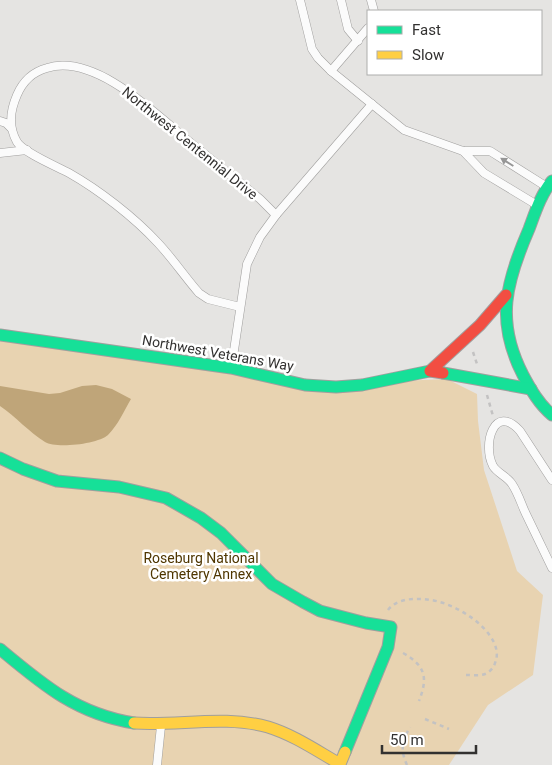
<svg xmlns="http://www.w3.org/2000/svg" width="552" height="765" font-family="Roboto,sans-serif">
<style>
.green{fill:#e8d3b1}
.water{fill:#bfa579}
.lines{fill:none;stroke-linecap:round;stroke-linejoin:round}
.lane-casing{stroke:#a09f9e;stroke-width:9}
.fast-casing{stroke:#a09f9e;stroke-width:13}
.slow-casing{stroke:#a09f9e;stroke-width:13}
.jam-casing{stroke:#a09f9e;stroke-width:13}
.path{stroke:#c3c2c2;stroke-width:2.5;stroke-dasharray:4 4;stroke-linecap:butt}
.lane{stroke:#fbfbfb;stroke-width:8}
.fast{stroke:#16e098;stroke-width:11}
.slow{stroke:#ffcf43;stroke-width:11}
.jam{stroke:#f24e42;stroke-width:11}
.oneway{fill:#969696}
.labels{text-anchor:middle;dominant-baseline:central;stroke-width:5;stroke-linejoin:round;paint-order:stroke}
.street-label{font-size:14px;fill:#323130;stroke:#fff}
.park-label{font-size:14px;fill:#4f3600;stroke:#fff}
</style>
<rect width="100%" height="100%" fill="#e5e4e2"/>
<polygon class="green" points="0,337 305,385 447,379 477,394 478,421 484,470 517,571 543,595 533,675 488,705 449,765 0,765"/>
<path class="water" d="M96 385 112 389 131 399C124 411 118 425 108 435 98 444 56 449 45 442 29 432 16 417 0 406V386L49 394 60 393 82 386Z"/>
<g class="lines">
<defs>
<g id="lane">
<polyline points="300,0 312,49 318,58 331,71 404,130 463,151 490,151 547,187"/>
<polyline points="341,0 348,29 358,41"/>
<polyline points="371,0 374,11"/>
<polyline points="331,71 368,28"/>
<polyline points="0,121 6,123 11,128"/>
<polyline points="463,151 484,173 537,205"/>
<polyline points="0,153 27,150"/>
<polyline points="276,215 372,104"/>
<path d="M231 366 233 357 247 264 260 237 276 215 260 199C235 179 211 159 186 139 153 111 93 53 47 68 32 72 23 81 17 95 10 111 8 126 17 142 24 153 56 166 69 173 99 190 134 217 158 243 173 259 185 277 199 293L208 299 240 307"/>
<path d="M552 480 520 431C494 402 482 445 493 466 497 473 508 477 512 484 518 493 521 503 525 512 534 531 543 549 552 568"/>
<polyline points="157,765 161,726"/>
</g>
<g id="fast">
<path d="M552 181C541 194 535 213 529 229 506 282 495 321 523 375 531 390 539 404 552 415"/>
<polyline points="0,335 231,368 305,385 336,387 362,385 430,371"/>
<polyline points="443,373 531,389"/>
<polyline points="0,458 23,469 57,481 119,487 166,498 201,518 221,533 272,584 303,602 320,611 366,623 391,627 388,647 345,752"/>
<path d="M0 649C43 685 77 714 134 723"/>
</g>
<path id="slow" d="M134 723C178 726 225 715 268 727 294 735 317 751 340 764L345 752"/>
<polyline id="jam" points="443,373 430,371 480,325 506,295"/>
</defs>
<use href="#lane" class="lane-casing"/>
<use href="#fast" class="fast-casing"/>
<use href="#slow" class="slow-casing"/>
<use href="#jam" class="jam-casing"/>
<g class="path">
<polyline points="473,352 477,364"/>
<polyline points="487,395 493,416"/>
<path d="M388 610C394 602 405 599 415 599 434 598 453 605 469 616 483 625 503 645 495 663 494 667 490 672 485 674 480 676 472 675 466 675"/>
<path d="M403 653C426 666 428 678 419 701"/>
<polyline points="425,719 449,729"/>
<path d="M407 765C400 750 402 741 410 727"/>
</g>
<use href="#lane" class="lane"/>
<use href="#fast" class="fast"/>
<use href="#slow" class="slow"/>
<use href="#jam" class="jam"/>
</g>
<defs><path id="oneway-solid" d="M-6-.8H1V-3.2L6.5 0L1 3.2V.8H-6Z" transform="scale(1.25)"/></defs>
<use class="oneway" href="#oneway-solid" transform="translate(507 162) rotate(-148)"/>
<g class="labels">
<g class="street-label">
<text transform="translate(190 143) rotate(39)">Northwest Centennial Drive</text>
<text transform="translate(218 353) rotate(10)">Northwest Veterans Way</text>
</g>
<g class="park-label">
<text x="201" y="558">Roseburg National<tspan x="201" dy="16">Cemetery Annex</tspan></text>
</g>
</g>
<rect x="367" y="10" width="175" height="65" fill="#ffffff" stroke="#adadac"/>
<rect x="377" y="26" width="25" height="8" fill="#16e098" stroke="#adadac"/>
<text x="412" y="35" font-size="15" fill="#323130">Fast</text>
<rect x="377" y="51" width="25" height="8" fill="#ffcf43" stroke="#adadac"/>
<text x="412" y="60" font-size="15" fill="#323130">Slow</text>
<path d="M382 745v8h94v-8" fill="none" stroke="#323130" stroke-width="2.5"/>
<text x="390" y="745" font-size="15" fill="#323130" stroke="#ffffff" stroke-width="4" paint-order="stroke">50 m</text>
</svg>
